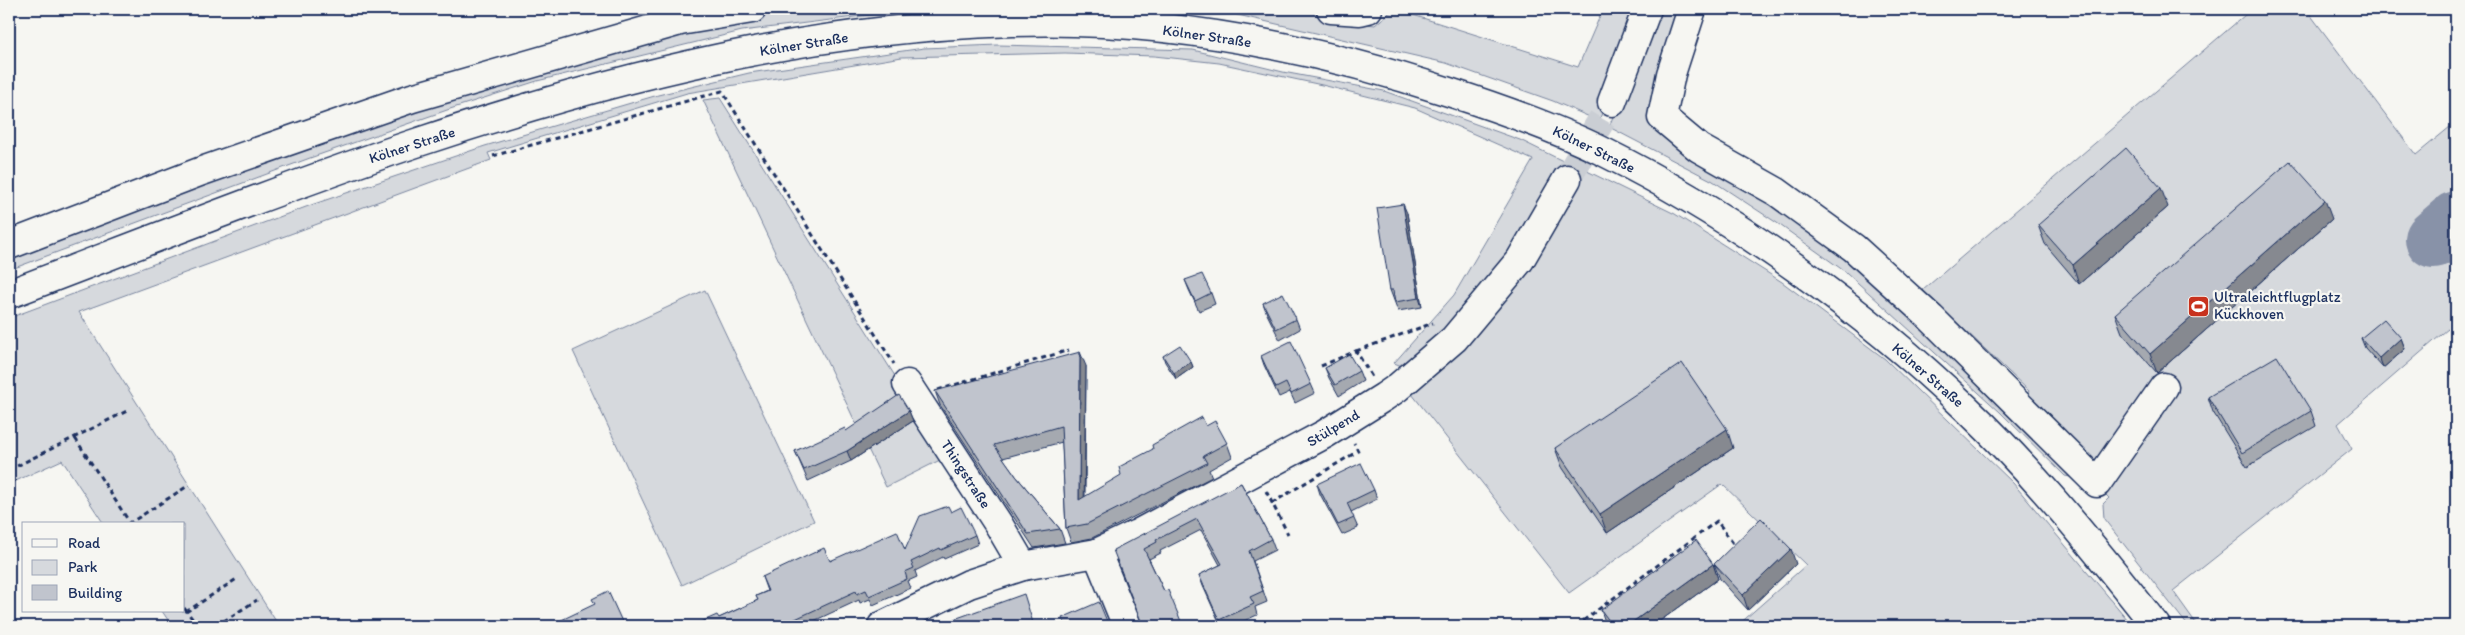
<svg xmlns="http://www.w3.org/2000/svg" width="2465" height="635" font-family="Itim,sans-serif">
<style>
.green{fill:#d6d9dd;stroke:#78849e}
.lines{fill:none;stroke-linecap:round;stroke-linejoin:round}
.taxiway{stroke:#8892a8;stroke-width:58}
.minor-tunnel{stroke:#caced4;stroke-width:28;stroke-dasharray:28 14;stroke-linecap:butt}
.minor-casing{stroke:#1b2f5e;stroke-width:31}
.major-casing{stroke:#1b2f5e;stroke-width:31}
.path{stroke:#1b2f5e;stroke-width:3;stroke-dasharray:5 4;stroke-linecap:butt}
.minor{stroke:#f6f6f2;stroke-width:28}
.major{stroke:#f6f6f2;stroke-width:28}
.wall{fill:#a5a9b0;stroke:#1b2f5e}
.shaded-wall{fill:#868990;stroke:#1b2f5e}
.building{fill:#c0c4cd;stroke:#1b2f5e}
.labels{text-anchor:middle;dominant-baseline:central;stroke-width:4.5;stroke-linejoin:round;paint-order:stroke}
.street-label{font-size:15px;fill:#1b2f5e;stroke:#f6f6f2}
.poi-label{font-size:15px;fill:#1b2f5e;stroke:#f6f6f2;text-anchor:start}
</style>
<rect width="100%" height="100%" fill="#f6f6f2"/>
<filter id="ink" filterUnits="userSpaceOnUse"><feTurbulence type="fractalNoise" baseFrequency=".02" numOctaves="2"/><feDisplacementMap in="SourceGraphic" scale="10" xChannelSelector="R" yChannelSelector="G"/><feConvolveMatrix kernelMatrix="1 2 1 2 8 2 1 2 1" color-interpolation-filters="sRGB"/></filter>
<g filter="url(#ink)">
<g class="green">
<polygon points="785,9 919,9 742,31 537,81 450,109 310,158 9,270 9,250 304,141 698,26"/>
<polygon points="1179,9 1300,9 1342,21 1375,25 1394,9 1578,67 1603,9 1640,9 1599,121 1553,101 1446,63 1229,13"/>
<polygon points="1654,9 1686,9 1652,125 1798,215 2020,406 2029,391 1923,290 2252,9 2306,9 2416,155 2456,122 2456,322 2338,424 2352,449 2173,591 2198,626 2188,626 2104,519 2103,504 2109,498 2082,471 2070,477 2065,476 2000,412 1847,273 1777,223 1713,181 1609,127"/>
<polygon points="998,45 1193,50 1283,72 1384,91 1520,140 1565,162 1498,279 1407,368 1394,363 1454,295 1533,160 1415,108 1322,85 1219,63 1154,56 1065,53 902,57 765,80 687,93 488,153 491,160 79,312 279,626 172,626 162,611 184,611 184,524 104,524 62,460 9,484 9,318 314,204 485,146 658,95 749,73 924,48"/>
<polygon points="720,98 946,457 886,487 703,100"/>
<polygon points="1583,169 1675,214 1782,282 1885,359 2013,483 2133,626 1737,626 1806,565 1722,484 1569,593 1408,389 1518,271"/>
<polygon points="705,290 814,521 682,585 573,351"/>
</g>
<g class="lines">
<polyline class="taxiway" points="2434,239 2456,220"/>
<polyline class="minor-tunnel" points="1567,179 1612,102"/>
<defs>
<g id="minor">
<polyline points="1331,9 1360,11 1368,9"/>
<polyline points="1692,9 1671,74 1662,117 1699,148 1777,192 1854,248 1931,318 2097,483 2164,387"/>
<polyline points="1612,102 1647,9"/>
<polyline points="9,245 202,171 412,98 680,21 752,9"/>
<polyline points="907,384 999,525 1023,566"/>
<polyline points="1097,553 1127,626"/>
<polyline points="882,626 969,584 1023,566 1097,553 1137,534 1325,434 1384,397 1397,388 1454,339 1520,260 1567,179"/>
</g>
<path id="major" d="M9 294C251 202 494 102 750 52 836 35 925 25 1012 22 1160 17 1310 46 1449 92 1502 109 1556 128 1606 153 1733 216 1865 311 1967 409 2037 476 2097 551 2156 626"/>
</defs>
<use href="#minor" class="minor-casing"/>
<use href="#major" class="major-casing"/>
<g class="path">
<polyline points="493,156 722,91 894,364"/>
<polyline points="1356,351 1433,323"/>
<polyline points="1321,366 1356,351 1372,377"/>
<polyline points="938,390 1069,350"/>
<polyline points="75,438 130,523 186,487"/>
<polyline points="9,470 129,410"/>
<polyline points="1266,491 1288,534"/>
<polyline points="1272,503 1358,451 1354,443"/>
<polyline points="184,608 198,626"/>
<polyline points="186,612 238,578"/>
<polyline points="216,626 257,600"/>
<polyline points="1576,626 1717,521 1735,546"/>
</g>
<use href="#minor" class="minor"/>
<use href="#major" class="major"/>
</g>
<g class="wall">
<polygon points="2168,207 2079,284 2045,244 2038,225"/>
<polygon points="1407,213 1422,307 1398,311 1390,290"/>
<polygon points="2332,219 2157,373 2122,333 2115,314"/>
<polygon points="1185,280 1211,293 1215,304 1199,311 1189,290"/>
<polygon points="1263,303 1296,319 1300,329 1280,340 1267,314"/>
<polygon points="2361,338 2401,338 2405,349 2383,368 2365,348"/>
<polygon points="1163,356 1191,362 1193,367 1176,379 1165,362"/>
<polygon points="1261,356 1311,384 1315,393 1295,403 1290,392 1279,397 1264,365"/>
<polygon points="1086,366 1085,497 1206,426 1227,443 1232,457 1209,470 1212,477 1092,538 1071,542 1066,528 1062,442 1003,458 1016,476 1060,529 1065,543 1034,548 940,405 935,391"/>
<polygon points="1325,368 1359,371 1363,381 1339,396 1329,378"/>
<polygon points="2208,397 2311,411 2316,426 2247,467 2213,412"/>
<polygon points="909,411 913,421 851,461 808,481 795,451 846,431"/>
<polygon points="1555,448 1733,448 1607,533 1562,467"/>
<polygon points="1241,483 1271,539 1275,550 1253,561 1267,602 1255,607 1257,615 1233,626 1221,626 1203,586 1199,575 1220,565 1201,530 1160,551 1161,553 1149,559 1164,591 1183,626 1117,561"/>
<polygon points="1317,484 1374,490 1377,499 1351,512 1358,528 1342,535 1320,494"/>
<polygon points="951,512 975,535 978,544 944,559 943,557 915,571 917,577 908,581 911,588 873,605 870,599 860,603 859,600 803,626 692,626 719,618 758,600 756,596 767,591 762,577 830,561 905,550"/>
<polygon points="1713,564 1718,579 1653,626 1607,626 1606,625 1601,610"/>
<polygon points="1714,564 1796,564 1748,610 1720,579"/>
</g>
<g class="shaded-wall">
<polygon points="2161,188 2168,207 2079,284 2073,265"/>
<polygon points="2325,200 2332,219 2157,373 2150,354"/>
<polygon points="1403,204 1407,213 1422,307 1419,298"/>
<polygon points="2401,338 2405,349 2383,368 2379,358"/>
<polygon points="1080,352 1086,366 1084,514 1079,500"/>
<polygon points="1191,362 1193,367 1176,379 1174,373"/>
<polygon points="909,411 913,421 851,461 847,451"/>
<polygon points="1727,429 1733,448 1607,533 1600,514"/>
<polygon points="1791,549 1796,564 1748,610 1743,595"/>
<polygon points="1713,564 1718,579 1653,626 1627,626"/>
</g>
<g class="building">
<polygon points="2126,148 2161,188 2073,265 2038,225"/>
<polygon points="2290,161 2325,200 2150,354 2115,314"/>
<polygon points="1403,204 1419,298 1395,302 1393,290 1390,290 1377,208"/>
<polygon points="1202,274 1211,293 1195,301 1185,280"/>
<polygon points="1283,293 1296,319 1276,329 1263,303"/>
<polygon points="2384,319 2401,338 2379,358 2361,338"/>
<polygon points="1291,341 1311,384 1291,394 1286,383 1276,388 1261,356"/>
<polygon points="1180,345 1191,362 1174,373 1163,356"/>
<polygon points="1080,352 1079,500 1121,475 1119,467 1153,449 1152,445 1202,417 1206,426 1215,421 1227,443 1203,456 1207,463 1087,524 1066,528 1061,426 994,445 1016,476 1060,529 1028,534 935,391"/>
<polygon points="1349,354 1359,371 1335,385 1325,368"/>
<polygon points="2277,356 2311,411 2242,453 2208,397"/>
<polygon points="1682,363 1727,429 1600,514 1555,448"/>
<polygon points="899,395 909,411 847,451 804,470 795,451 845,428 846,431"/>
<polygon points="1361,463 1374,490 1347,503 1354,518 1338,525 1317,484"/>
<polygon points="1241,483 1271,539 1249,551 1263,591 1250,597 1254,604 1219,620 1199,575 1222,564 1197,519 1156,540 1157,542 1144,549 1164,591 1168,590 1183,626 1143,626 1113,550"/>
<polygon points="948,506 951,512 961,507 975,535 941,550 940,548 911,562 914,568 905,572 907,579 869,596 866,590 857,594 856,591 780,626 692,626 717,615 719,618 758,600 756,596 768,591 762,577 824,548 830,561 897,531 905,550 920,516"/>
<polygon points="1761,518 1791,549 1743,595 1714,564"/>
<polygon points="1696,540 1713,564 1627,626 1613,626 1601,610"/>
<polygon points="608,591 624,626 549,626 595,604 592,599"/>
<polygon points="1024,594 1034,626 935,626"/>
<polygon points="1099,602 1109,626 1066,626 1062,618"/>
</g>
</g>
<defs>
<symbol id="stadium-square" viewBox="-11 -11 22 22"><rect x="-9" y="-9" width="18" height="18" rx="4" fill="#c8321e" stroke="#f6f6f2"/><path d="M0-5a6.5 5 0 1 0 0 10a6.5 5 0 1 0 0-10ZM-3.5-1.8h7v3.6h-7Z" fill="#fff"/></symbol>
</defs>
<g fill-rule="evenodd">
<use href="#stadium-square" x="2186" y="294" width="25" height="25"/>
</g>
<g class="labels">
<g class="street-label">
<text transform="translate(1207 36) rotate(8)">Kölner Straße</text>
<text transform="translate(804 44) rotate(-9)">Kölner Straße</text>
<text transform="translate(412 145) rotate(-18)">Kölner Straße</text>
<text transform="translate(1594 149) rotate(26)">Kölner Straße</text>
<text transform="translate(1928 375) rotate(41)">Kölner Straße</text>
<text transform="translate(1333 428) rotate(-31)">Stülpend</text>
<text transform="translate(966 474) rotate(57)">Thingstraße</text>
</g>
<g class="poi-label">
<text x="2214" y="297">Ultraleichtflugplatz<tspan x="2214" dy="17">Kückhoven</tspan></text>
</g>
</g>
<rect width="2465" height="635" fill="none" stroke="#f6f6f2" stroke-width="30"/>
<rect x="15" y="15" width="2435" height="605" fill="none" stroke="#1b2f5e" stroke-width="2" filter="url(#ink)"/>
<rect x="22" y="522" width="162" height="90" fill="#f6f6f2" stroke="#9ea6b7"/>
<rect x="32" y="539" width="25" height="8" fill="#f6f6f2" stroke="#9ea6b7"/>
<text x="68" y="548" font-size="15" fill="#1b2f5e">Road</text>
<rect x="32" y="560" width="25" height="15" fill="#d6d9dd" stroke="#9ea6b7"/>
<text x="68" y="572" font-size="15" fill="#1b2f5e">Park</text>
<rect x="32" y="585" width="25" height="15" fill="#c0c4cd" stroke="#9ea6b7"/>
<text x="68" y="598" font-size="15" fill="#1b2f5e">Building</text>
</svg>
